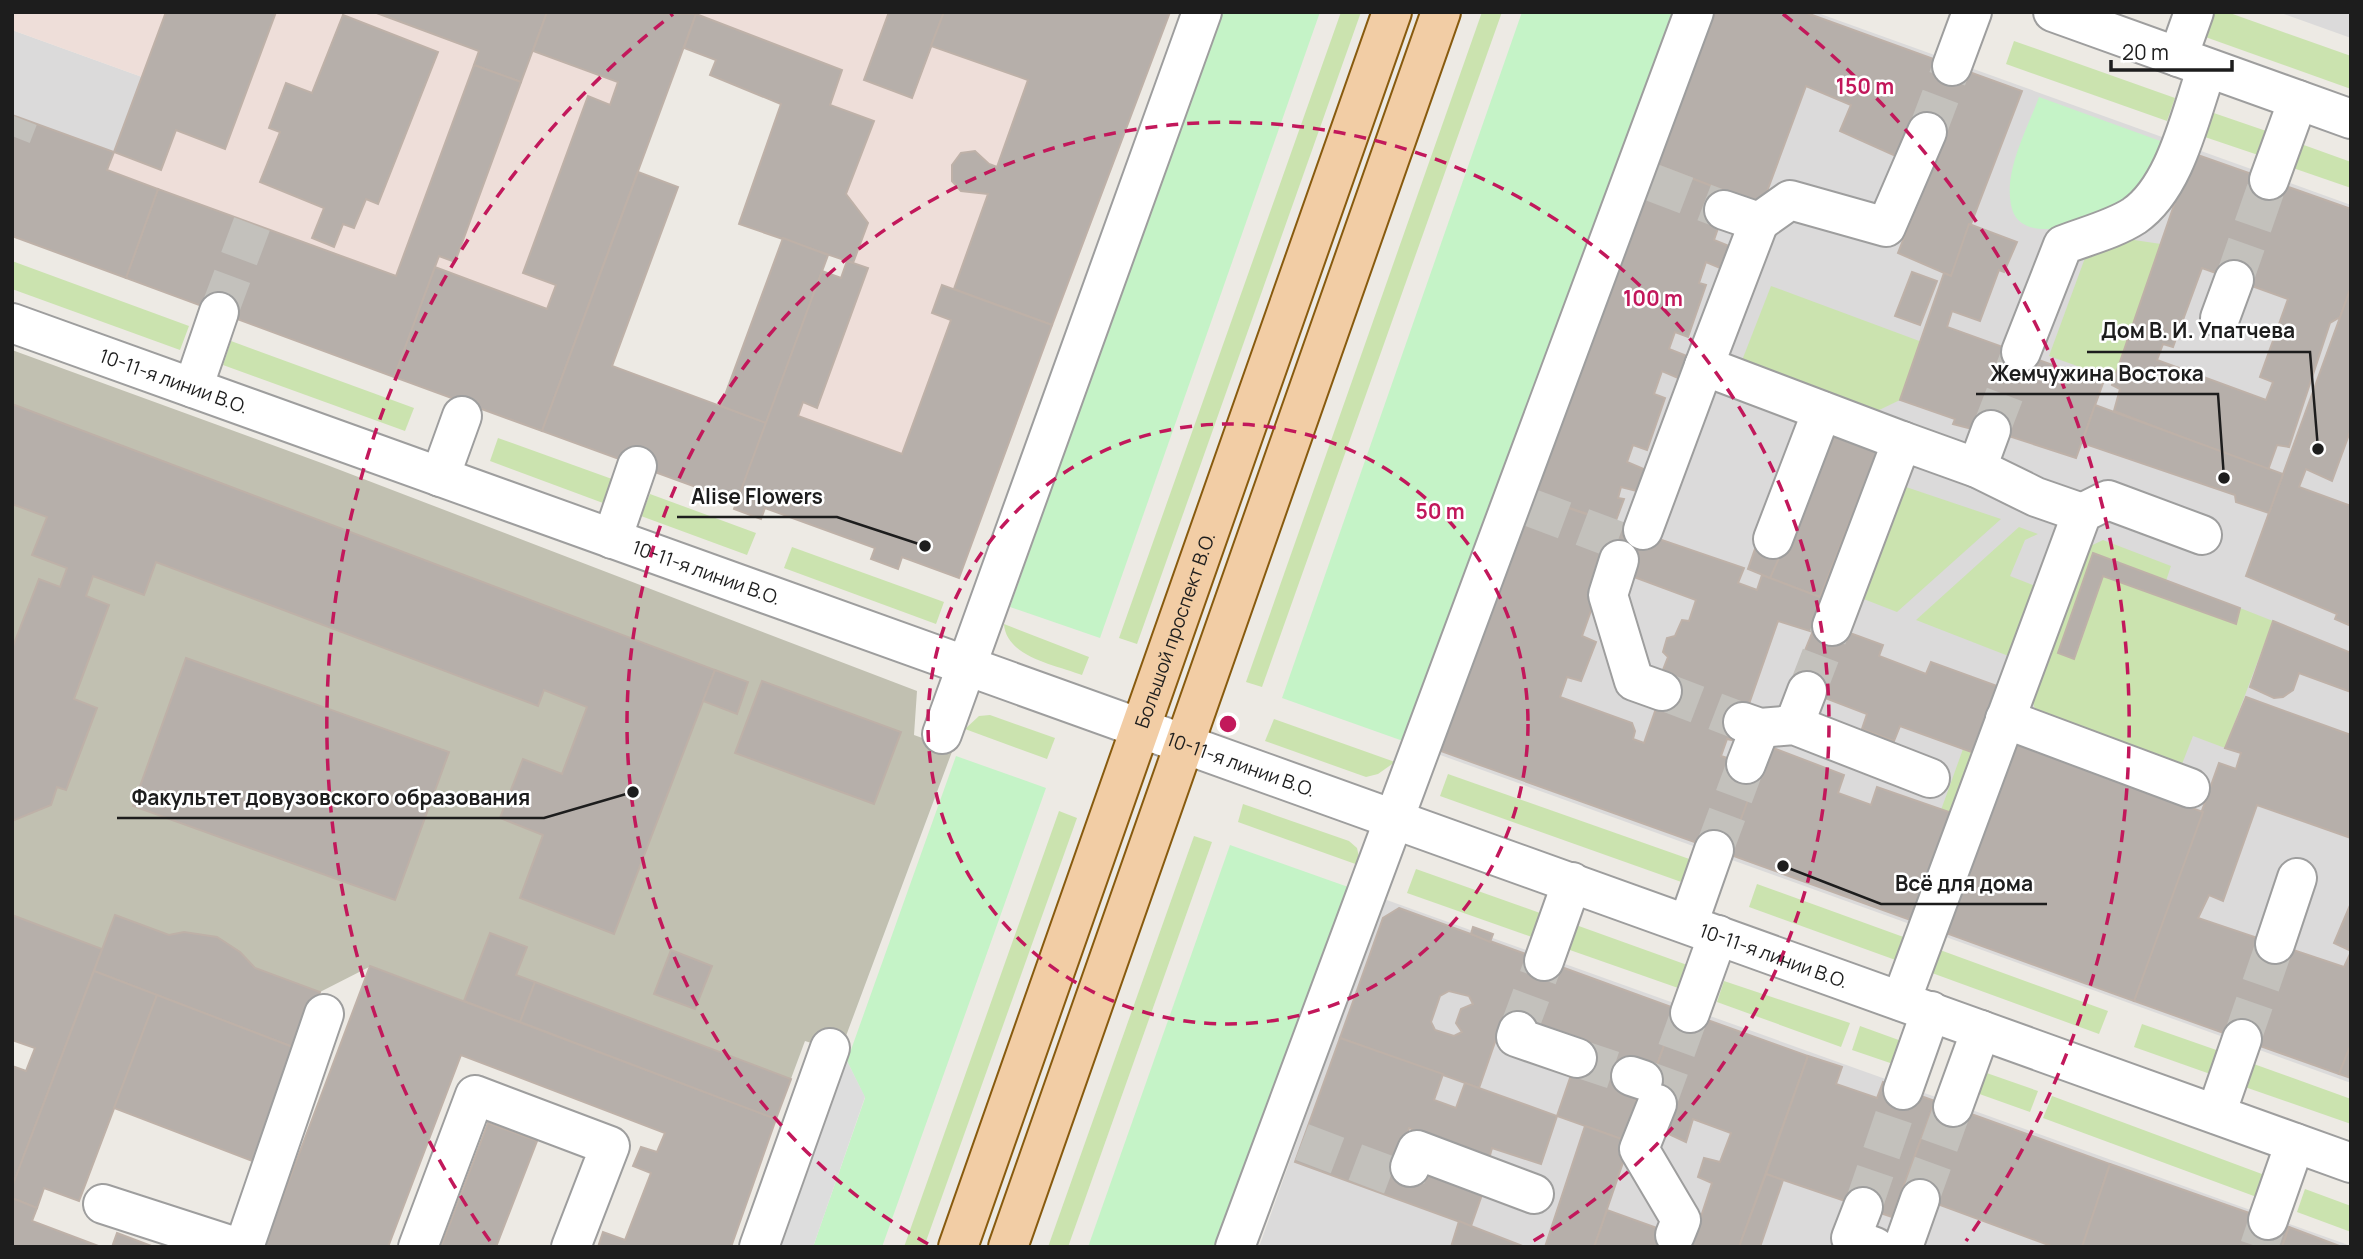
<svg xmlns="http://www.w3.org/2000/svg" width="2363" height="1259" font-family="Manrope,sans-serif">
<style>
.residential{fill:#dbdada}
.military{fill:#eeded9}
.construction{fill:#c1c0b1}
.grass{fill:#cbe3af}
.park{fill:#c5f3c7}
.parking{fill:#ddd}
.building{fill:#b6afaa;stroke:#beb1a8;stroke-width:2;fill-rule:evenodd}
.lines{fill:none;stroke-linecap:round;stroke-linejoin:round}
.minor-tunnel{stroke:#c3c1bc;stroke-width:38;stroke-dasharray:38 19;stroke-linecap:butt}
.minor-casing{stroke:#9e9e9e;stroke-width:42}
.major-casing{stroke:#885b0f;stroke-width:42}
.minor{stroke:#fff;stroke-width:38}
.major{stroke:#f2cda5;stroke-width:38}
.ring{fill:none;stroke:#c2185b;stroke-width:3.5;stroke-dasharray:12 9}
.labels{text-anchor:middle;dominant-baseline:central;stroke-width:5;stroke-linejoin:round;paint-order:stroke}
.street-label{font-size:19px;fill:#1d1d1d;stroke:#fff}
.centre{fill:#c2185b;stroke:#fff;stroke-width:3.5}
.ring-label{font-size:21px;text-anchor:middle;font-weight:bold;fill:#c2185b;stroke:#fff;stroke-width:5;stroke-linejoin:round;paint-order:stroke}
.leader{fill:none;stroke:#1d1d1d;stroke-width:2.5}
.callout-dot{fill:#1d1d1d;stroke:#fff;stroke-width:2.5}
.callout-label{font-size:21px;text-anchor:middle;font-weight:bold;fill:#1d1d1d;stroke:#fff;stroke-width:5;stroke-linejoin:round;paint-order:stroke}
</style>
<rect width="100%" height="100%" fill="#edeae4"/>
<g class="residential">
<polygon points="1709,12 1815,12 2351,205 2351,1083 1432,752"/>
<polygon points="2278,12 2351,12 2351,38"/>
<polygon points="12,30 142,77 107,170 158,189 126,278 12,236"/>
<polygon points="1384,899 2351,1246 2351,1247 1259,1247"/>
</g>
<polygon class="military" points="12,12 1170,12 959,578 902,557 898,569 871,559 874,548 765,508 761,519 734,509 822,271 841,278 847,261 853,262 868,223 846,194 873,122 830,105 842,70 696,14 542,431 126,278 107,170 142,77 12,30"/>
<polygon class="construction" points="12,350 327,465 917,691 914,735 953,749 840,1052 805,1041 776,1119 371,966 320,992 255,968 240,952 217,937 169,935 116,915 102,949 12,915"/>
<g class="grass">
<polygon points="1341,12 1361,12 1137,644 1119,638"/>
<polygon points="1482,12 1502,12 1262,687 1246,682"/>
<polygon points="2205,12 2227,12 2351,56 2351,89 2197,34"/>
<polygon points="2014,41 2175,98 2167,121 2006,64"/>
<polygon points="2205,110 2275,134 2267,158 2196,134"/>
<polygon points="2301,144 2351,162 2351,188 2293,168"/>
<polygon points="2107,236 2161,244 2114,379 2049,356 2089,247"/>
<polygon points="12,261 189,326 180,350 12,289"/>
<polygon points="1771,286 1922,342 1900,400 1875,412 1741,363"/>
<polygon points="231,341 414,408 405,431 223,365"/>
<polygon points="498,438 612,479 603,503 490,461"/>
<polygon points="1903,486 2001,519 1897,612 1861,598"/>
<polygon points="650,494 756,533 747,555 641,516"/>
<polygon points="2019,527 2038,534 2025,540 2010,576 2035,586 2011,657 1916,620"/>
<polygon points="2103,540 2171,566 2166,581 2093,553 2058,653 2075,658 2103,576 2235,624 2240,608 2273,621 2225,748 2193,736 2182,764 2037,713 2029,694 2078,552"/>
<polygon points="792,547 944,602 936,624 784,568"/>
<path d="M1004 624 1089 657 1082 675C1056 665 1006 657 1004 624Z"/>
<polygon points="990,715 1055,738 1047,759 965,729 979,716"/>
<polygon points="1274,719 1395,762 1378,774 1366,777 1265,741"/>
<polygon points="1963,749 1977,754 1955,814 1941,810"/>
<polygon points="1448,774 1695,861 1687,884 1440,796"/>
<polygon points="1243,804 1349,841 1357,848 1361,866 1238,822"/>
<polygon points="1059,811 1077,818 924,1247 904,1247"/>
<polygon points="1194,836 1212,842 1068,1247 1048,1247"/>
<polygon points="1416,869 1540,913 1532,937 1407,893"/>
<polygon points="1757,884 1909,939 1901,962 1749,907"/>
<polygon points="1576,925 1690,966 1681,989 1567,949"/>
<polygon points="1940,950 2108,1011 2099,1034 1932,973"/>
<polygon points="1724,981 1850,1023 1841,1047 1717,1002"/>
<polygon points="2142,1024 2222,1052 2213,1075 2134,1047"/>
<polygon points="1860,1026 1907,1043 1899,1066 1852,1050"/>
<polygon points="2251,1063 2351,1099 2351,1124 2242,1086"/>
<polygon points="1978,1070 2038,1091 2030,1112 1971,1091"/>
<polygon points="2052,1096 2270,1177 2262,1199 2043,1118"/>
<polygon points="2305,1189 2351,1206 2351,1232 2297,1212"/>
</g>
<g class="park">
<polygon points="1220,12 1320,12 1100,638 1010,607"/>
<polygon points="1522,12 1673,12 1403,741 1282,698"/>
<path d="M2039 97 2163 142C2159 152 2157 168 2150 177 2143 186 2128 200 2118 206 2095 221 2019 250 2011 205 2004 170 2027 130 2039 97Z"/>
<polygon points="956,756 1046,788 882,1247 813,1247 865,1098 847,1061"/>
<polygon points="1230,845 1351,888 1219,1247 1088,1247"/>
</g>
<polygon class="parking" points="847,1061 865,1097 813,1247 781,1247"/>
<g class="building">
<polygon points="166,12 276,12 225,149 176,130 161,170 114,152"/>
<polygon points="374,12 547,12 521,82 474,65 479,51"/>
<polygon points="547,12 696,14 542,431 394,377 435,267 547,309 556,285 523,273 588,96 610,105 618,82 533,51"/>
<polygon points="889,12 944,12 912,98 864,80"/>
<polygon points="944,12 1170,12 1052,325 954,289 988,194 961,191 952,181 952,165 961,153 975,151 989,164 997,167 1028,80 931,46"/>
<polygon points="1715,12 1804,12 2022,91 1951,276 1898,253 1943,139 1900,158 1840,131 1851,105 1806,86 1762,205 1657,165"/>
<polygon points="696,14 842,70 830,105 874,121 846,194 868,223 853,263 739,224 781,104 710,75 716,60 684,48"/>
<polygon points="343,15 438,52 378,204 366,199 354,228 343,224 334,247 312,238 324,208 260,182 280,132 269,128 286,83 312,93"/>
<polygon points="474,65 521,82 455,262 439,256 394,377 126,278 158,189 396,276"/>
<polygon points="12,115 114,152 107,170 158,189 126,278 12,236"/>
<path d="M2192 153 2351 209V287L2340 317 2330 323 2289 447 2277 445 2268 470 2114 411 2120 389 2112 385ZM2202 268 2288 299 2260 377 2273 382 2266 400 2157 360 2163 344 2173 347Z"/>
<polygon points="1657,165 1730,193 1714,240 1729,246 1720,268 1706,262 1699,283 1706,285 1688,337 1675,332 1669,349 1687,356 1678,378 1662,371 1654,394 1665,398 1647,450 1633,445 1627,462 1646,470 1637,491 1621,487 1618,498 1624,499 1615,523 1533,496"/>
<polygon points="638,172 678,187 612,366 766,423 737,502 542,431"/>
<polygon points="1969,224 2017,242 2004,272 1999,270 1980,321 1952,311 1947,327 2103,383 2076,458 1981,427 1980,431 1953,424 1955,419 1900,400 1944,273 1951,276"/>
<polygon points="783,238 828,255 766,423 721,406"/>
<polygon points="847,261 868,268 817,408 803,402 798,416 902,454 951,320 932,313 942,285 1052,325 959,578 902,557 898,569 871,559 875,548 765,508 761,519 734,509 822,271 841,278"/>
<polygon points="1912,272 1937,281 1920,325 1895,316"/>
<polygon points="2351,287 2351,429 2332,481 2306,469 2299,487 2351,506 2351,626 2335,619 2337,614 2246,576"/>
<polygon points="12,404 715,670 614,934 520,898 543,835 500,818 523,759 562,774 587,707 544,690 538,706 156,562 144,595 93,576 86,596 109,605 74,699 97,708 66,790 57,787 51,805 12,821 12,649 39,579 60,587 67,568 32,555 47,517 12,504"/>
<polygon points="2095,405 2283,474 2269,513 2236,502 2235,495 2082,443"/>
<polygon points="1829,431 1878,449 1820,597 1770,578"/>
<path d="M1533 496 1744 568 1738 583 1757 590 1762 575 1825 599 1813 632 1778 621 1736 741 1727 739 1721 756 1760 769 1728 854 1438 750ZM1626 574 1696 600 1689 621 1682 620 1675 636 1667 638 1663 652 1668 657 1661 675 1662 691 1644 743 1633 739 1635 731 1632 723 1560 697 1567 677 1581 681 1596 642 1582 636 1598 591Z"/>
<polygon points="1755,549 1779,558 1770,578 1748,569"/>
<polygon points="2093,553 2240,608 2236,624 2103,576 2074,659 2058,653"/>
<polygon points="1817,621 1883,645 1879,656 1926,674 1931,662 2000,687 1977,754 1900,726 1894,741 1862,729 1867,714 1791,685"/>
<polygon points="2273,621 2351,653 2351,692 2299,673 2293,690 2283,697 2274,698 2250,687"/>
<polygon points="186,658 449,752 395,900 133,806"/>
<polygon points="715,670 748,682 737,714 703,701"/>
<polygon points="762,681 901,732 874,804 735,753"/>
<polygon points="2246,697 2351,735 2351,838 2257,805 2223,901 2209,895 2198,918 2344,967 2351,952 2351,1044 2339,1074 2134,1001 2219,763 2236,769 2241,753 2225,748"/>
<polygon points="2013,740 2203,812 2134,1001 1943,932"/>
<polygon points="1768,746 1844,775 1838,793 1871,805 1877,787 1955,814 1916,922 1728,854"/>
<polygon points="2351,903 2351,951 2334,943"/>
<path d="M1399 908 1677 1009 1653 1076 1628 1086 1641 1110 1630 1142 1557 1116 1579 1052 1501 1025 1479 1088 1340 1038 1383 918ZM1449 991 1469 996 1473 1004 1461 1009 1456 1023 1462 1032 1454 1036 1435 1030 1431 1022 1440 996Z"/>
<polygon points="12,915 102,949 12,1187 12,1066 26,1071 35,1048 12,1040"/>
<polygon points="115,915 169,935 184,932 217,937 240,952 255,968 320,992 298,1049 94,971"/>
<polygon points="1473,927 1493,934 1490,942 1471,934"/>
<polygon points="490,933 527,947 516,975 535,982 520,1022 464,1001"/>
<polygon points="671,950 712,966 695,1009 654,994"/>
<polygon points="370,966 776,1119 731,1247 598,1247 603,1232 625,1240 651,1173 633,1166 641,1147 657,1152 665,1133 461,1055 388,1247 264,1247"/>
<polygon points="94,971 157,995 79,1201 44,1188 37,1208 12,1198 12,1187"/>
<polygon points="535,982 791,1079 776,1119 520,1022"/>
<polygon points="157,995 298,1049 255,1162 114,1108"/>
<polygon points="1677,1009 1808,1056 1739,1247 1594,1247 1607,1210 1693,1241 1712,1183 1698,1177 1704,1158 1720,1162 1731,1133 1693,1119 1686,1142 1658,1129 1645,1099"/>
<polygon points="1340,1038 1443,1074 1434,1100 1456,1108 1465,1083 1557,1116 1541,1164 1492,1148 1487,1166 1463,1148 1409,1128 1397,1161 1484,1189 1471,1226 1295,1162"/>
<polygon points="2351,1044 2351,1078 2339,1074"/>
<polygon points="1808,1056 1842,1067 1836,1084 1877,1098 1883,1082 1935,1101 1892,1217 1766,1174"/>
<polygon points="1935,1101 2110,1164 2082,1247 2054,1247 1902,1191"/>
<polygon points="488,1123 537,1141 496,1247 441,1247"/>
<polygon points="1585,1126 1630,1142 1594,1247 1545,1247"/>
<polygon points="2110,1164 2289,1227 2282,1247 2082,1247"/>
<polygon points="1766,1174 1783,1180 1760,1247 1739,1247"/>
<polygon points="12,1198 37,1208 32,1221 101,1247 12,1247"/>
<polygon points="1459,1221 1471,1226 1525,1247 1451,1247"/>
<polygon points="2289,1227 2342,1247 2282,1247"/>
<polygon points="117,1233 154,1247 112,1247"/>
</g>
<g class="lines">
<g class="minor-tunnel">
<polyline points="1927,132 1952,66"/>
<polyline points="12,136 19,118"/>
<polyline points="1651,182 1724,210"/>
<polyline points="2234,280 2269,180"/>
<polyline points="219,312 252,224"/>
<polyline points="1991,430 2021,352"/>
<polyline points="1529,507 1625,543 1619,560"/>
<polyline points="1662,691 1743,722"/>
<polyline points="1807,691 1832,626"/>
<polyline points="1714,850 1746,764"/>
<polyline points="1518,1031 1544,961"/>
<polyline points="2242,1039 2275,944"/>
<polyline points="1577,1058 1631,1076"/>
<polyline points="1657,1104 1690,1013"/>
<polyline points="1302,1142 1405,1181 1410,1167"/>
<polyline points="1920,1199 1953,1107"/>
<polyline points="1863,1207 1903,1090"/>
<polyline points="2259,1247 2268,1220"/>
</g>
<defs>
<g id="minor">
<polyline points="2053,12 2351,119"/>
<polyline points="2178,57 2194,12"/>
<polyline points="1952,66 1972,12"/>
<polyline points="2269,180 2298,100"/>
<polyline points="1724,210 1759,222 1790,200 1886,227 1927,132"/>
<polyline points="1759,222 1704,366 1902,441"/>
<polyline points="2220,318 2234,280"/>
<path id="s1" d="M12 323 2351 1163"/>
<path d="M2021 352 2063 245C2086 236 2114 229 2134 216 2176 187 2190 115 2207 68"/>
<polyline points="193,388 219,312"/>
<polyline points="1977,468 1991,430"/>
<polyline points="440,477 462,416"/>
<polyline points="1643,530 1704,366"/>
<polyline points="612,539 637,466"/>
<polyline points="1773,539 1822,411"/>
<polyline points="1619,560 1608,595 1634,681 1662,691"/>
<polyline points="1832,626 1902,441 1977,468 2036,497 2082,513"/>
<polyline points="2005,719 2190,788"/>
<polyline points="1743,722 1760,728 1794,725 1930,778"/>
<polyline points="1794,725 1807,691"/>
<polyline points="942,734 1202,12"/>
<polyline points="1746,764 1760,728"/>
<polyline points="1688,924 1714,850"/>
<polyline points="2275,944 2297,878"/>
<polyline points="1544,961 1572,882"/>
<polyline points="1901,1001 2082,513 2108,500 2202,535"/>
<polyline points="1690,1013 1718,935"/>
<polyline points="1518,1031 1516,1037 1577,1058"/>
<polyline points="1631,1076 1643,1080"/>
<polyline points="1903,1090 1931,1011"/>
<polyline points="1657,1104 1639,1149 1681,1220 1675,1235"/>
<polyline points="1953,1107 1981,1030"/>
<polyline points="2216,1114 2242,1039"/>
<polyline points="1410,1167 1417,1150 1534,1194"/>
<polyline points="103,1204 236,1247"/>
<polyline points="1863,1207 1851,1238 1875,1247"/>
<polyline points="2268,1220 2295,1143"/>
<polyline points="244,1247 324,1014"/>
<polyline points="418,1247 475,1095 610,1146 571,1247"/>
<polyline points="759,1247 830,1048"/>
<polyline points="1235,1247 1694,12"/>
<polyline points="1903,1247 1920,1199"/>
</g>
<g id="major">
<path id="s2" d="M958 1247 1392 12"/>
<polyline points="1008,1247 1441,12"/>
</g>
</defs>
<use href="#minor" class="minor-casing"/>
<use href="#major" class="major-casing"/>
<use href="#minor" class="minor"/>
<use href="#major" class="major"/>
</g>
<g class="ring">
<circle cx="1228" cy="724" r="300"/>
<path d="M928 1244A601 601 0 1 1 1528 1244"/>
<path d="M490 1241A901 901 0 0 1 673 14M1783 14A901 901 0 0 1 1966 1241"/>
</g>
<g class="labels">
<g class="street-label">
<text stroke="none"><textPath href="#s1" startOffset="172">10-11-я линии В.О.</textPath></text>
<text stroke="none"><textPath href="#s1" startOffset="738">10-11-я линии В.О.</textPath></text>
<text stroke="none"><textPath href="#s2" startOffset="654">Большой проспект В.О.</textPath></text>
<text stroke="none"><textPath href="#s1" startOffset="1306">10-11-я линии В.О.</textPath></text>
<text stroke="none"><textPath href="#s1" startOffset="1872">10-11-я линии В.О.</textPath></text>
</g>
</g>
<circle cx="1228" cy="724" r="10" class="centre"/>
<g class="ring-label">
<text x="1865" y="94">150 m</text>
<text x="1653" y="306">100 m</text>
<text x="1440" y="519">50 m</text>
</g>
<path class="leader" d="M2318 449L2310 352H2087M2224 478L2218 394H1976M925 546L837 517H677M633 792L544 818H117M1783 866L1881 904H2047"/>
<g class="callout-dot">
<circle cx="2318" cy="449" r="7"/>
<circle cx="2224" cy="478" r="7"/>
<circle cx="925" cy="546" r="7"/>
<circle cx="633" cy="792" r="7"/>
<circle cx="1783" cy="866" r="7"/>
</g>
<g class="callout-label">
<text x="2198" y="338">Дом В. И. Упатчева</text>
<text x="2097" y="381">Жемчужина Востока</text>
<text x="757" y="504">Alise Flowers</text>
<text x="331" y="805">Факультет довузовского образования</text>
<text x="1964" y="891">Всё для дома</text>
</g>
<rect width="2363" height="1259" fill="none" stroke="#1d1d1d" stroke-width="28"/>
<path d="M2111 60v10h121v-10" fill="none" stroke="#1d1d1d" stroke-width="3.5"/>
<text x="2122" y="60" font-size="21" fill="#1d1d1d" stroke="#ffffff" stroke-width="5" paint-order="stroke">20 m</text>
</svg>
